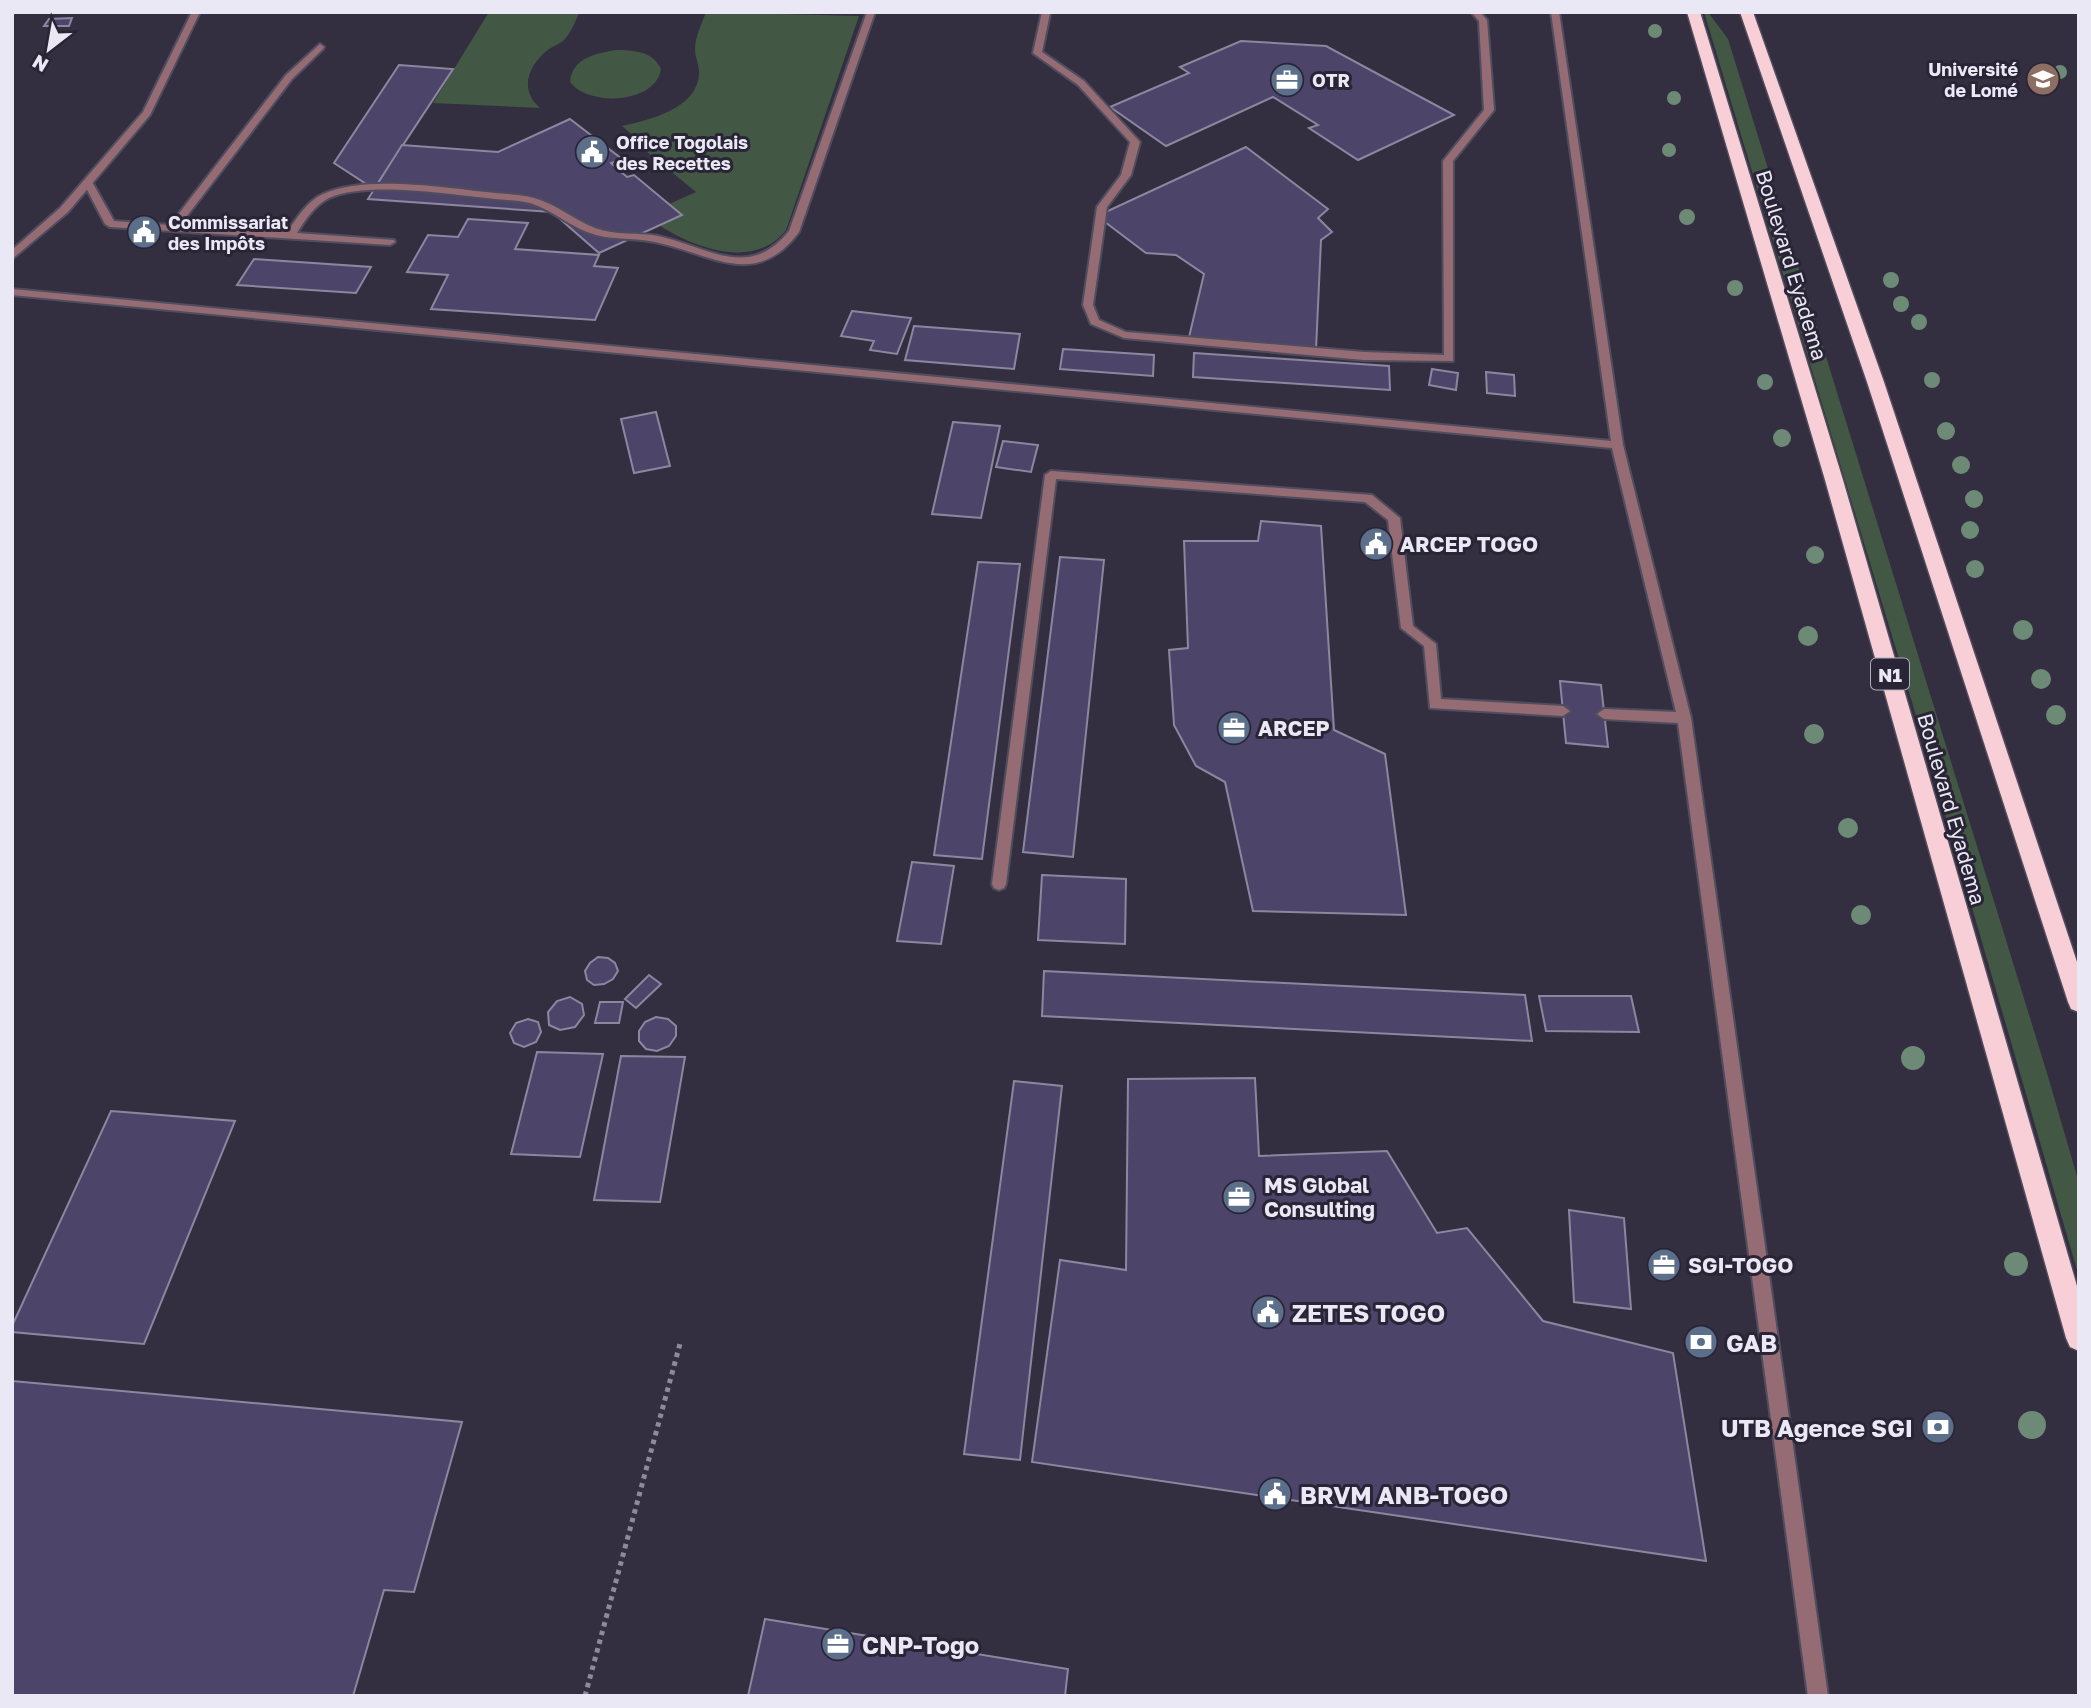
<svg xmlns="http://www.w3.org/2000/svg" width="2091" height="1708" font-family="'Golos Text',sans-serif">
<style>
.green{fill:#425744}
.building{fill:#4d446a;stroke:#8c879e;stroke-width:2}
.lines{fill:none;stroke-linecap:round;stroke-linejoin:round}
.lane-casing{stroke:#504d5e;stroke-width:4}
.street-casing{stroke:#504d5e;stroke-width:4}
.highway-casing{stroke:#504d5e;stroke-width:3}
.path{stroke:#8d8a99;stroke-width:5;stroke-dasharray:4.5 4.5;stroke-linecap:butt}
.lane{fill:#966c74;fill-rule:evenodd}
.street{fill:#966c74;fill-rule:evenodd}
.highway{fill:#f9cfd7;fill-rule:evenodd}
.tree{fill:#6c8a75}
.labels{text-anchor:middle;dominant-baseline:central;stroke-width:6;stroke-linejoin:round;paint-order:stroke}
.far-poi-label{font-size:18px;font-weight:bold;fill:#eae8f4;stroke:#292537;text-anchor:start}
.shield{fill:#292537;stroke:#b0aebb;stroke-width:2}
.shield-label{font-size:19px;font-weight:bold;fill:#eae8f4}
.street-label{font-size:21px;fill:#eae8f4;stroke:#292537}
.poi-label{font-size:21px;font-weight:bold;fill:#eae8f4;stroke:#292537;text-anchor:start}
.near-poi-label{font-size:24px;font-weight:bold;fill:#eae8f4;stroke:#292537;text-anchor:start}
</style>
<rect width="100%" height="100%" fill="#332f41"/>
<g class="green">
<path d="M489 12H580C575 21 571 34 563 41 559 44 554 46 549 49 529 64 518 89 540 108L433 103Z"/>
<path d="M706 12 859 16 786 230C751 275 680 243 645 215L696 192 647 152 635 137 622 126C649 120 696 109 699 75 700 66 695 58 695 49 695 37 702 23 706 12Z"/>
<polygon points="1704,12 1708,12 1728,39 2047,1073 2079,1183 2079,1277 1927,752"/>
<path d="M615 50C633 50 653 51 661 69 656 104 588 107 570 82 572 58 595 54 615 50Z"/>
</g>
<g class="building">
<polygon points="72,18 69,26 44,26 49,19"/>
<polygon points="1241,41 1326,46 1454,115 1358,160 1309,128 1318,125 1273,97 1166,146 1110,107 1189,73 1180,67"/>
<polygon points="399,65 453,69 374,189 334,163"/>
<polygon points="570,119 622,159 611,163 627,177 634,175 682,215 599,253 552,212 368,199 402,145 498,152"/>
<polygon points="1246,147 1328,209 1318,218 1332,232 1321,240 1316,350 1189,337 1204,274 1176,255 1146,253 1097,216"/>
<polygon points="468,219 528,223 515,249 599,255 594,266 618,268 595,320 431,309 448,275 407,272 428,235 458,237"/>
<polygon points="254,259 371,267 356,293 237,285"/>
<polygon points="852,311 911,318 897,354 870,350 874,341 841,336"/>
<polygon points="914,326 1020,334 1014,369 905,360"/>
<polygon points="1063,349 1154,355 1153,376 1060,369"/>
<polygon points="1194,353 1389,366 1390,390 1193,377"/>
<polygon points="1432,369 1458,373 1456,390 1429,385"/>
<polygon points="1486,372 1514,375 1515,396 1487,393"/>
<polygon points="656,412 670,466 634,473 621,419"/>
<polygon points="953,422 1000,426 981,518 932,514"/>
<polygon points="1003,441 1038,445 1031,472 996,467"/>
<polygon points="1261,521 1321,526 1334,730 1385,754 1406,915 1253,911 1225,782 1196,766 1174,725 1169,650 1188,648 1184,541 1258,541"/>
<polygon points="1060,557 1104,560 1073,857 1023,852"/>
<polygon points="978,562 1020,564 982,859 934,855"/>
<polygon points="1560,681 1601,685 1608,747 1566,743"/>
<polygon points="912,862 954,866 941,944 897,941"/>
<polygon points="1042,875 1126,879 1125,944 1038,940"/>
<polygon points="598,957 608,958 615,963 618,971 613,979 604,984 594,985 587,980 585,971 590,963"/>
<polygon points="1044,971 1525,995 1532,1041 1042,1016"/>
<polygon points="649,975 661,984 636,1008 625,999"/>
<polygon points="1539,996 1631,996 1639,1032 1546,1031"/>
<polygon points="570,997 582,1004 584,1015 575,1027 560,1030 549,1025 548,1012 557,1001"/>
<polygon points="600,1002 623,1002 619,1023 595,1023"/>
<polygon points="656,1017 668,1019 676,1026 676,1036 669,1046 657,1051 646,1049 639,1041 639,1031 645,1022"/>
<polygon points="528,1019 538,1022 541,1032 536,1042 524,1047 514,1043 510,1033 516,1023"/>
<polygon points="537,1052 603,1054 580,1157 511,1154"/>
<polygon points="621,1056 685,1057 660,1202 594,1200"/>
<polygon points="1255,1078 1259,1156 1387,1151 1437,1233 1467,1228 1543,1321 1673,1353 1706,1561 1032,1462 1060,1260 1126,1270 1128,1079"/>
<polygon points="1014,1081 1062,1086 1020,1460 964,1454"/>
<polygon points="111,1111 235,1121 144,1344 12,1332 12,1326"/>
<polygon points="1569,1210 1624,1218 1631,1309 1574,1302"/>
<polygon points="12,1381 462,1422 414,1592 384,1590 353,1696 12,1696"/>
<polygon points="765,1619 1068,1669 1065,1696 748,1696"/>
</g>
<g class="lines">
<defs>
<g id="lane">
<path d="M867 12H875L799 232C755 291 710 253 655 242 632 237 609 241 587 232 567 224 550 209 530 203 516 200 501 200 487 198 447 194 366 181 329 198 315 205 305 220 297 233L394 240 395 242 390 245 110 227 105 224 83 182 91 180 114 221 170 225 286 75 320 44 324 47 323 49 292 79 180 225 287 232C297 218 307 201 323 194 364 175 441 187 486 192 502 194 519 194 534 198 556 204 574 220 595 228 616 236 638 232 658 236 708 247 749 281 789 231Z"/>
<polygon points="1042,12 1050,13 1042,52 1084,81 1140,142 1131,175 1107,207 1093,305 1099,320 1126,332 1364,352 1444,355 1443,161 1484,110 1479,21 1471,12 1480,12 1487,20 1494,110 1453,161 1453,361 1364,360 1124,338 1091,324 1083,305 1097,207 1121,175 1130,142 1078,85 1033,53"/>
<polygon points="1551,12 1559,12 1623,445 1691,718 1828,1696 1808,1696 1678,723 1604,719 1597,714 1604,709 1676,712 1612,448 12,295 12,289 1611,441"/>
<polygon points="1051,471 1372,495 1400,518 1413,626 1436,644 1441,699 1563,706 1570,711 1563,716 1430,708 1424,646 1401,628 1388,520 1365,502 1056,479 1006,884 1004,888 999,890 994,888 992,884 1045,475"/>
</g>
<polygon id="street" points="192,12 200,12 150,115 68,212 12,259 12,250 60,208 143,112"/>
<g id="highway">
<polygon points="1687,12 1700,12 1843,480 2079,1293 2079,1351 2070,1347 2066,1338 1825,480"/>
<polygon points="1740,12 1753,12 1884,382 2079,968 2079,1012 2071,1009 2068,1002 1867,382"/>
</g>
</defs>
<use href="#lane" class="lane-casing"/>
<use href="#street" class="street-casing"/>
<use href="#highway" class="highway-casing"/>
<polyline class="path" points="585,1696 681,1340"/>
<use href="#lane" class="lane"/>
<use href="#street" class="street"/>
<use href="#highway" class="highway"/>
</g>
<g class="tree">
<circle cx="1655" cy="31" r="7"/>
<circle cx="2060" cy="72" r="7"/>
<circle cx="1674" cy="98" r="7"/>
<circle cx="1669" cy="150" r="7"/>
<circle cx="1687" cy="217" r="8"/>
<circle cx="1891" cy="280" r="8"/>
<circle cx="1735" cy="288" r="8"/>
<circle cx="1901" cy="304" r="8"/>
<circle cx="1919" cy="322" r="8"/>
<circle cx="1932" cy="380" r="8"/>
<circle cx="1765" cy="382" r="8"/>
<circle cx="1946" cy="431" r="9"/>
<circle cx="1782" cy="438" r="9"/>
<circle cx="1961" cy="465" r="9"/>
<circle cx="1974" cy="499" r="9"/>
<circle cx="1970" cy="530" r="9"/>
<circle cx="1815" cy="555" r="9"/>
<circle cx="1975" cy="569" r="9"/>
<circle cx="2023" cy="630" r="10"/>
<circle cx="1808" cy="636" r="10"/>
<circle cx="2041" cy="679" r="10"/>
<circle cx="2056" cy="715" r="10"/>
<circle cx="1814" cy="734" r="10"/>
<circle cx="1848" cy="828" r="10"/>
<circle cx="1861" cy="915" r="10"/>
<circle cx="1913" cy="1058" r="12"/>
<circle cx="2016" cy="1264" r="12"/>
<circle cx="2032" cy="1425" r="14"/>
</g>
<defs>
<symbol id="university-disc" viewBox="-11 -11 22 22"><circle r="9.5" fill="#8d6e63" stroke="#292537"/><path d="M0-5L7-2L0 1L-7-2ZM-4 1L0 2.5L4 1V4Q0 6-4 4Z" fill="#fff"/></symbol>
<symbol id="office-disc" viewBox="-11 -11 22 22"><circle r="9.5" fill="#5c6f8a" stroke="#292537"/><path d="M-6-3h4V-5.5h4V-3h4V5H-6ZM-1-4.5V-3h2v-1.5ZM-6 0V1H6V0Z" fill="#fff"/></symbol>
<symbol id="civic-disc" viewBox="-11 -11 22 22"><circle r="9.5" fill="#5c6f8a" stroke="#292537"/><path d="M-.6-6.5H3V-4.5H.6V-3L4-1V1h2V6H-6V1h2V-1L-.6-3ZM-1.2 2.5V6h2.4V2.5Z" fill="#fff"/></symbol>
<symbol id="bank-disc" viewBox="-11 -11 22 22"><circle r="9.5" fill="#5c6f8a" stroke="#292537"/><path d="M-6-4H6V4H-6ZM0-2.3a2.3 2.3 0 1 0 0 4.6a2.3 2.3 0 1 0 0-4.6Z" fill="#fff"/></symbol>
</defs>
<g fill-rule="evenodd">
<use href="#university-disc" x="2024" y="60" width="38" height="38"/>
<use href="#office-disc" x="1268" y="61" width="38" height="38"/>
<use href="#civic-disc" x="573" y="133" width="38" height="38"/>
<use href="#civic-disc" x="125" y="213" width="38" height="38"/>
<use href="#civic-disc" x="1357" y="525" width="38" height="38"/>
<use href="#office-disc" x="1215" y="709" width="38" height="38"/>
<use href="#office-disc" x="1220" y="1178" width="38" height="38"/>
<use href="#office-disc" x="1645" y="1246" width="38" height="38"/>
<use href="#civic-disc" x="1249" y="1293" width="38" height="38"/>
<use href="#bank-disc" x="1682" y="1323" width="38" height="38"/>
<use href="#bank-disc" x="1919" y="1408" width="38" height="38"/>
<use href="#civic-disc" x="1256" y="1475" width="38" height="38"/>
<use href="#office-disc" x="819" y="1625" width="38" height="38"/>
</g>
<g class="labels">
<g class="far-poi-label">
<text x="2018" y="69" text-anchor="end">Université<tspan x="2018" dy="21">de Lomé</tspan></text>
<text x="1312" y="80">OTR</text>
<text x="616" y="142">Office Togolais<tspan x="616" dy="21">des Recettes</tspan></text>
<text x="168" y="222">Commissariat<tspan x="168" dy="21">des Impôts</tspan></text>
</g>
<rect class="shield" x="1871" y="658.5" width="38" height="31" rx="5"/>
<g class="shield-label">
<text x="1890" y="674">N1</text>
</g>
<g class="street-label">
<text transform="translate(1792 265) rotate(73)">Boulevard Eyadema</text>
<text transform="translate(1952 809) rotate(74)">Boulevard Eyadema</text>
</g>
<g class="poi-label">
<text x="1400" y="544">ARCEP TOGO</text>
<text x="1258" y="728">ARCEP</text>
<text x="1264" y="1185">MS Global<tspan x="1264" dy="24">Consulting</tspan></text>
<text x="1688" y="1265">SGI-TOGO</text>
</g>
<g class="near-poi-label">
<text x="1292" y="1312">ZETES TOGO</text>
<text x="1726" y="1342">GAB</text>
<text x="1913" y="1427" text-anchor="end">UTB Agence SGI</text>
<text x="1300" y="1494">BRVM ANB-TOGO</text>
<text x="862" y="1644">CNP-Togo</text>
</g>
</g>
<rect width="2091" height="1708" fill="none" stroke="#eae8f4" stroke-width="28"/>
<g transform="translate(49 49) rotate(211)" stroke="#292537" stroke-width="5" paint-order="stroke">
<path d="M0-5L12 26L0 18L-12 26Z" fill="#eae8f4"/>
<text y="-10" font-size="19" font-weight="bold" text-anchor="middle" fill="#eae8f4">N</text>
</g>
</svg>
